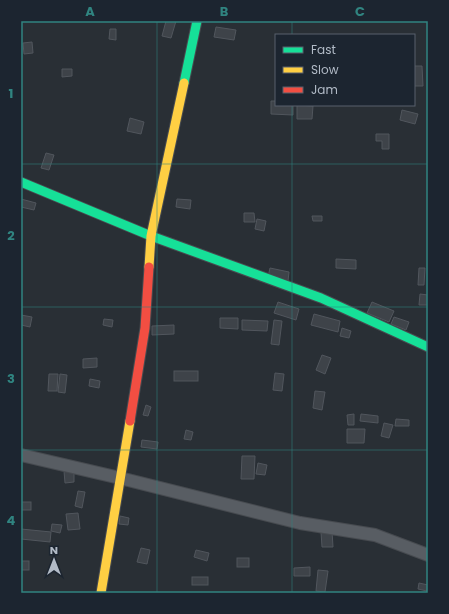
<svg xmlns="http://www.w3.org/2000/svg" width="449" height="614" font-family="Poppins,sans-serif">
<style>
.building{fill:#3e4349;stroke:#51565d}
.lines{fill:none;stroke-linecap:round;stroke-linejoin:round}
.street-casing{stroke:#474b50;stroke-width:14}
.fast-casing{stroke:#474b50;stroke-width:11}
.slow-casing{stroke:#474b50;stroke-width:11}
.jam-casing{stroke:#474b50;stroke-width:11}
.street{stroke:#585d63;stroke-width:12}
.fast{stroke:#16e098;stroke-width:9}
.slow{stroke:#ffcf43;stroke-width:9}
.jam{stroke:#f24e42;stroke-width:9}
.grid{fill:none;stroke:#308480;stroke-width:1;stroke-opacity:0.55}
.neatline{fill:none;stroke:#308480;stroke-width:1.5}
.grid-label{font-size:13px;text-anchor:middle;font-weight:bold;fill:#308480}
</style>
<rect width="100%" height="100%" fill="#292f35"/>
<g class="building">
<polygon points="166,21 176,21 171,38 162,36"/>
<polygon points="216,27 236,30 234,40 214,37"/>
<polygon points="110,29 116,29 116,40 109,39"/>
<polygon points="32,42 33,53 24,54 23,43"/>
<polygon points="414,66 422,66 423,86 414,86"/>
<polygon points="62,69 72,69 72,76 62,77"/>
<polygon points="271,101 276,101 276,105 293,105 293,115 271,114"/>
<polygon points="297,105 313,106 312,119 297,119"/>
<polygon points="402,110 418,114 415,124 400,120"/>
<polygon points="130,118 144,122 141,134 127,131"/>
<polygon points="376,134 389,134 389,149 382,149 382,141 376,141"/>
<polygon points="46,153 54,155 49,170 41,168"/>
<polygon points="21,199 36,203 34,210 21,207"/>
<polygon points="177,199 191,200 190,209 176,207"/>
<polygon points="244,213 254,213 255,222 244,222"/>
<polygon points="312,216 322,216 322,221 313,221"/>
<polygon points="257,219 266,221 264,231 255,229"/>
<polygon points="336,259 356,260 356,269 336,268"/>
<polygon points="270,268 289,272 288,281 268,277"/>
<polygon points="419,268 425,268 424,285 418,285"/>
<polygon points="420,294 428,295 428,305 419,305"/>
<polygon points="278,302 299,309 296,320 274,313"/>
<polygon points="372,302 394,311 389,322 367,313"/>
<polygon points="314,314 340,321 338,332 311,325"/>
<polygon points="21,315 32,317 30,327 21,325"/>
<polygon points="394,317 409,322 406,330 391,324"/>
<polygon points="220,318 238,318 238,329 220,328"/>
<polygon points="104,319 113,320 112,327 103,325"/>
<polygon points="242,320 268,321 267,331 242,330"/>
<polygon points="274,320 282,321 279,345 271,344"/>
<polygon points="174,325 174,334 152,335 152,326"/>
<polygon points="342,328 351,331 349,338 340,336"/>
<polygon points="322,355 331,358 325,374 316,370"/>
<polygon points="97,358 97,367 83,368 83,359"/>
<rect x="174" y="371" width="24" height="10"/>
<polygon points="275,373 284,374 282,391 273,390"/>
<polygon points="49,374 58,374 57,391 48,391"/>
<polygon points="60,374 67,375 65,393 58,392"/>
<polygon points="90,379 100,381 99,388 89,386"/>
<polygon points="315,391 325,392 322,410 313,408"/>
<polygon points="146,405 151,407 148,416 143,415"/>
<polygon points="354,414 354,425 348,425 347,415"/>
<polygon points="361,414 378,416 378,423 360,421"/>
<polygon points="396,419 409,420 409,426 395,426"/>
<polygon points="384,423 393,425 389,438 381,436"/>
<polygon points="347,429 365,429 364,443 347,443"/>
<polygon points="186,430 193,432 191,440 184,439"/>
<polygon points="142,440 158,442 157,449 141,447"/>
<polygon points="242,456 255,456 254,479 241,479"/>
<polygon points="258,463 267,465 265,475 256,474"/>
<polygon points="64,471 74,471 74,482 65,483"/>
<polygon points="78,491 85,492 82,508 75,506"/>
<rect x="21" y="502" width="10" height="8"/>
<polygon points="78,513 80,529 68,530 66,514"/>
<polygon points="120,516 129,518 128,525 119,524"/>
<polygon points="52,524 62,525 60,533 51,531"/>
<polygon points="21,529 51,532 50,542 21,539"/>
<polygon points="332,531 333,547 322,547 321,532"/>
<polygon points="141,548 150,550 147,564 137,562"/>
<polygon points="196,550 209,553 207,561 194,557"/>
<rect x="237" y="558" width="12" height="9"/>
<rect x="21" y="561" width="8" height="9"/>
<polygon points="310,567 310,576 294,576 294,568"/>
<polygon points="318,570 328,571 325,592 316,591"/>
<rect x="192" y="577" width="16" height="8"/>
<polygon points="419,583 428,585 427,591 418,589"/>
</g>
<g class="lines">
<defs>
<polyline id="street" points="21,455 120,478 300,523 375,535 428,555"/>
<g id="fast">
<polyline points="184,83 197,21"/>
<polyline points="21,182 151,236 321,298 428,347"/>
</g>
<g id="slow">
<polyline points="149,267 151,236 184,83"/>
<polyline points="101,593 130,421"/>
</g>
<polyline id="jam" points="130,421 145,328 149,267"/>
</defs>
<use href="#street" class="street-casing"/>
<use href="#fast" class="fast-casing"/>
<use href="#slow" class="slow-casing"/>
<use href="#jam" class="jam-casing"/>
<use href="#street" class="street"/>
<use href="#fast" class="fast"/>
<use href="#slow" class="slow"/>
<use href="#jam" class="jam"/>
</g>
<path class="grid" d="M157 21V593M292 21V35M292 105V593M21 164H428M21 307H428M21 450H428"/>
<rect width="449" height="614" fill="none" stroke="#1c2530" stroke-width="44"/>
<rect x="275" y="34" width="140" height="72" fill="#1c2530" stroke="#58616c"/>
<rect x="283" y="47" width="20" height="6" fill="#16e098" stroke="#58616c"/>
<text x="311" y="54" font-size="12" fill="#b2bbc7">Fast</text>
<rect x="283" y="67" width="20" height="6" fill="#ffcf43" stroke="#58616c"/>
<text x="311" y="74" font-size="12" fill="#b2bbc7">Slow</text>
<rect x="283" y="87" width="20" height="6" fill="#f24e42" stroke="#58616c"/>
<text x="311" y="94" font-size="12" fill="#b2bbc7">Jam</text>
<g transform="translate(54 560)" stroke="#1c2530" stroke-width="3" paint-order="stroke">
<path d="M0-3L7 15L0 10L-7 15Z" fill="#b2bbc7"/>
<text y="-6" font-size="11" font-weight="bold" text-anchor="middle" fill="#b2bbc7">N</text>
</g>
<rect x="22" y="22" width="405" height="570" class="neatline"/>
<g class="grid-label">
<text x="90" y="16">A</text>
<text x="224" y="16">B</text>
<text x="360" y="16">C</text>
<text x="11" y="98">1</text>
<text x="11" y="240">2</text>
<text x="11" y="383">3</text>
<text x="11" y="525">4</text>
</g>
</svg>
